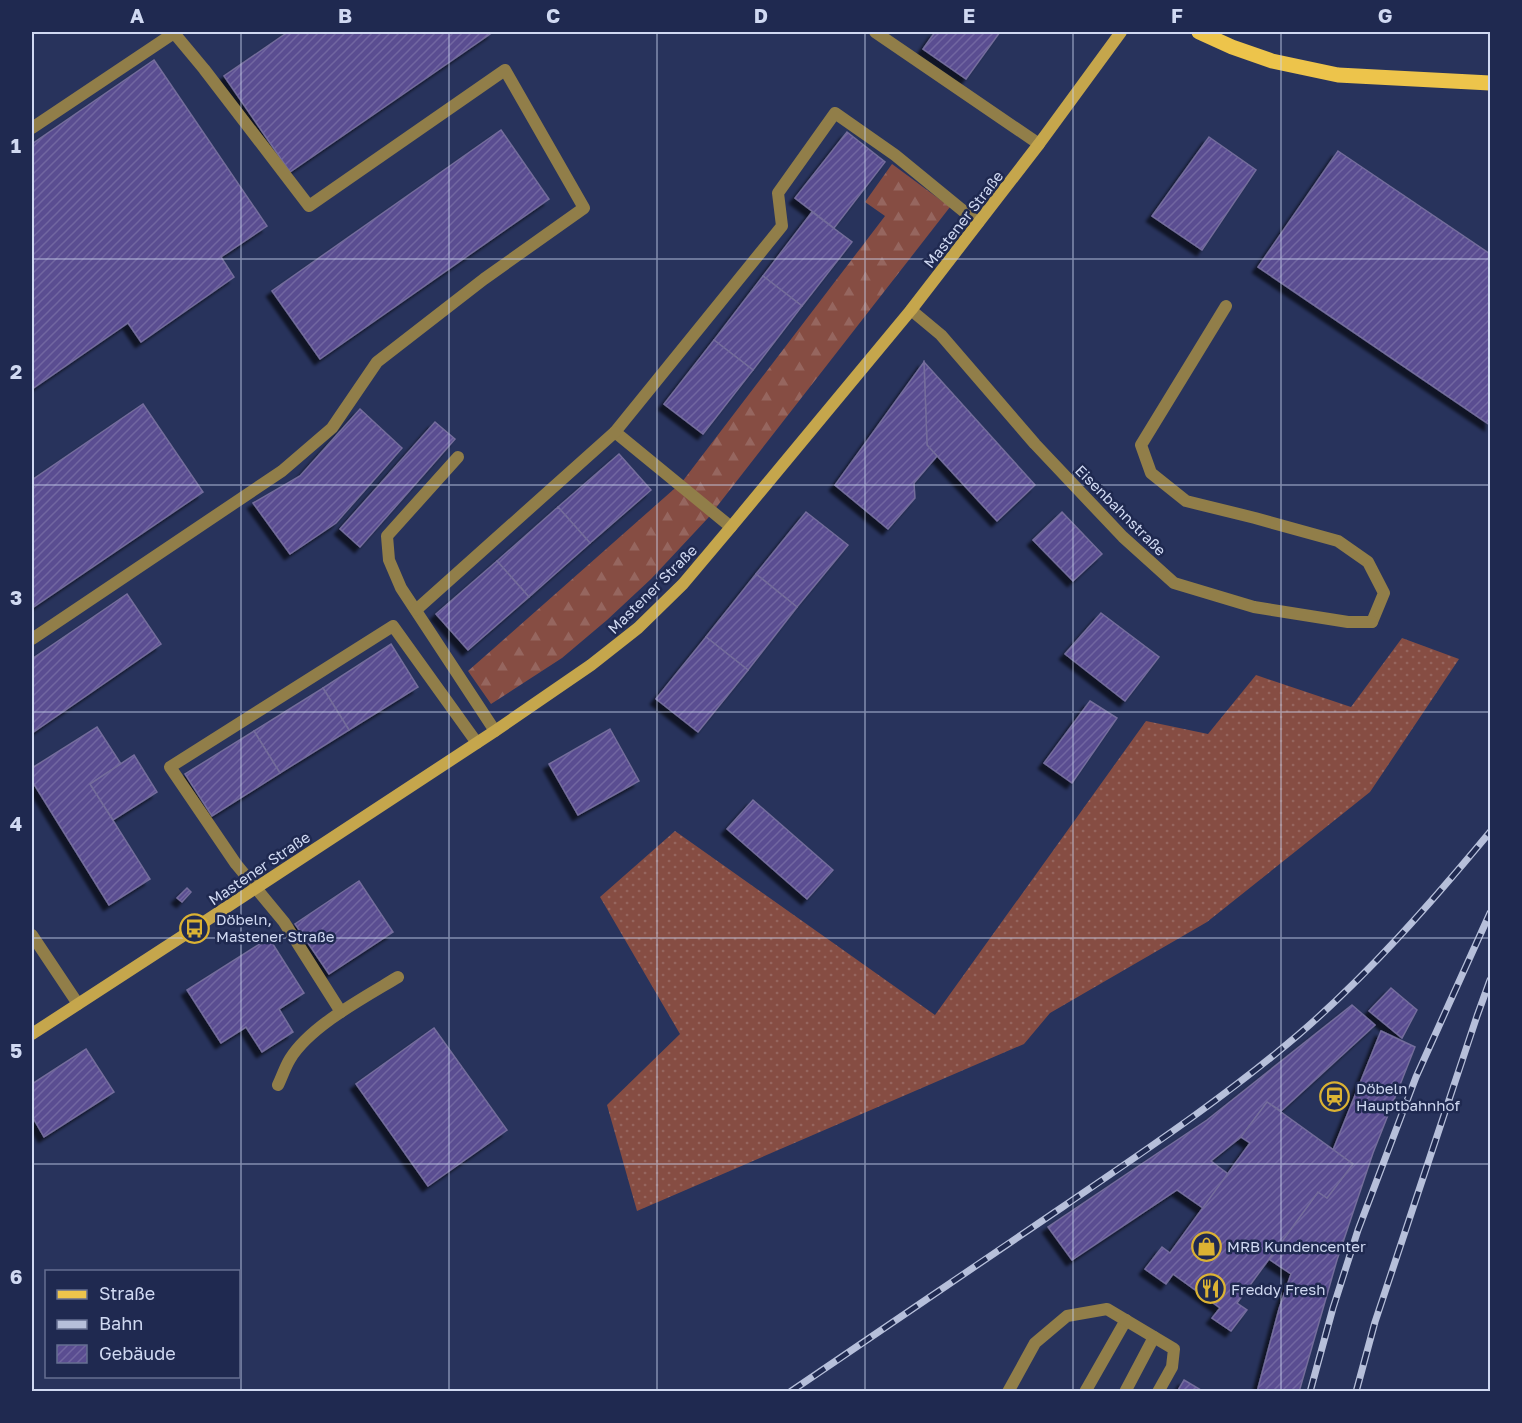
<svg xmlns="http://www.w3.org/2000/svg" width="1522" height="1423" font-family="'Golos Text',sans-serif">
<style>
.grass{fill:url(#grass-dots)}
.forest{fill:url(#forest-firs)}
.building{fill:url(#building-hatch);stroke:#746d9c;stroke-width:1.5;filter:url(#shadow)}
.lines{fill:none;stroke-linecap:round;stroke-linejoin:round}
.lane{stroke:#917e49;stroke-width:12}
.street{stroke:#917e49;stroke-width:12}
.secondary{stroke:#c5a64c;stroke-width:12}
.primary{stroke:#edc44b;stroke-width:15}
.rail-casing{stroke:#b6bfda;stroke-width:7}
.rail{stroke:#1f2950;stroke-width:4.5;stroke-dasharray:14;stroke-linecap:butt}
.grid{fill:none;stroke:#d0d9f2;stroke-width:1.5;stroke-opacity:0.55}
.labels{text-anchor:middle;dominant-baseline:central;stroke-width:5;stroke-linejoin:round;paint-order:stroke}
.street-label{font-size:15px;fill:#d0d9f2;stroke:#1f2950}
.poi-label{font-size:15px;fill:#d0d9f2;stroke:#1f2950;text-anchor:start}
.neatline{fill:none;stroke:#d0d9f2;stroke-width:2}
.grid-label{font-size:20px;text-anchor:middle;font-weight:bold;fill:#d0d9f2}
</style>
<defs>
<pattern id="grass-dots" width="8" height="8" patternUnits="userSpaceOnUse" patternTransform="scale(1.5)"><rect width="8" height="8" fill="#864d43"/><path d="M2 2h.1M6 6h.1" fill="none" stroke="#96665f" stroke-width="1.8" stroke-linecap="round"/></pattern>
<pattern id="forest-firs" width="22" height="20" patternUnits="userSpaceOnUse" patternTransform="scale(1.5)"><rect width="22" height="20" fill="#864d43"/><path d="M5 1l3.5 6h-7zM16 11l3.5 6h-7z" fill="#96665f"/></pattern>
<pattern id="building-hatch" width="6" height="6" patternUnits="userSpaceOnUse" patternTransform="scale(1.5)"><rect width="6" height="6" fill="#5a4d91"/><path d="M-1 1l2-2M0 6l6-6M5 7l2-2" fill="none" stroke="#7166a1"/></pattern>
<filter id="shadow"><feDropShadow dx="-5.5" dy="5.5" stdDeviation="1.5" flood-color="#0009"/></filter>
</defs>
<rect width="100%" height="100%" fill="#28335c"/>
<polygon class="grass" points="1402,638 1459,659 1370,792 1207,922 1050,1013 1024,1044 637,1211 607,1105 680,1034 600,897 675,831 935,1015 1146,721 1208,734 1256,675 1351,707"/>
<polygon class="forest" points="892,164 950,207 708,518 651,579 607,620 562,658 491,704 468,671 682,482 885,216 865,202"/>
<g class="building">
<polygon points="288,32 493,32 290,172 224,76"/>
<polygon points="935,32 1000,32 966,79 923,49"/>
<polygon points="154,60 267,226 221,257 234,277 141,342 128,323 32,389 32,144"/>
<polygon points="501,130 549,199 320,359 272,291"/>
<polygon points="847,132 885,162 834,228 795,198"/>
<polygon points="1209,137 1256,170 1202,250 1152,216"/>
<polygon points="1338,151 1490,254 1490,425 1258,267"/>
<polygon points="812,212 852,242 802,306 763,276"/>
<polygon points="763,276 802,306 753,370 714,340"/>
<polygon points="714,340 753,370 703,434 664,404"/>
<polygon points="924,362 1035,485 997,521 927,445"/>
<polygon points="924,362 927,445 937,456 914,483 915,498 888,529 835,485"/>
<polygon points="143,404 203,492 32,608 32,480"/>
<polygon points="360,409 402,448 336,523 290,554 253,503 300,476"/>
<polygon points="435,422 455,439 360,547 340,529"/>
<polygon points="619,454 651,490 590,543 558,507"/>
<polygon points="558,507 590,543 529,597 497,561"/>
<polygon points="806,512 848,545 797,607 756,574"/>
<polygon points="1062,512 1102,554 1073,581 1033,540"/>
<polygon points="497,561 529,597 468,650 436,614"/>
<polygon points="756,574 797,607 748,670 706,637"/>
<polygon points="127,594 161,644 32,733 32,659"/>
<polygon points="1101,613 1159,657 1125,701 1065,654"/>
<polygon points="706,637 748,670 698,732 656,699"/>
<polygon points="391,644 418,687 349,730 323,688"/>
<polygon points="323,688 349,730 280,773 254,731"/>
<polygon points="1090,701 1117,718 1072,783 1044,763"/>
<polygon points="97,727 121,764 90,784 150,879 109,905 32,781 32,768"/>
<polygon points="610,729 639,781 578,815 549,764"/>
<polygon points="254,731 280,773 212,816 185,774"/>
<polygon points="134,755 157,792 113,820 90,784"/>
<polygon points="753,800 833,870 807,899 727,829"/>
<polygon points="359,881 393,932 329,974 295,924"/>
<polygon points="187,888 191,892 182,902 177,898"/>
<polygon points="269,938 304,993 279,1009 293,1032 262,1052 246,1027 221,1043 187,990"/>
<polygon points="1391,988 1417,1010 1402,1038 1369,1011"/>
<polygon points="1352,1005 1375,1025 1281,1111 1267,1102 1241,1137 1211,1161 1228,1174 1203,1208 1177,1190 1072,1260 1048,1227 1207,1120"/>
<polygon points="434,1028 507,1130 428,1186 356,1084"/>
<polygon points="1381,1031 1415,1047 1373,1153 1337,1260 1299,1392 1257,1392 1279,1309 1291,1274 1269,1259 1318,1192 1327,1198 1353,1164 1333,1150"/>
<polygon points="86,1049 114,1092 44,1137 32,1116 32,1084"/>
<polygon points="1267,1102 1353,1164 1327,1198 1318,1192 1269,1259 1237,1303 1247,1310 1231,1331 1212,1318 1220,1308 1173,1274 1166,1284 1145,1269 1162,1247 1170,1253 1250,1143 1241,1137"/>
<polygon points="1184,1380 1201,1390 1200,1392 1177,1392"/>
</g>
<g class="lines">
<g class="lane">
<polyline points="875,32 1039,144"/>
<polyline points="32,128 174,33 204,69 309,206 505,70 584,208 484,279 377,362 332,428 282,471 32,639"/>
<polyline points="1226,306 1141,445 1151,473 1186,501 1255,518 1338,541 1368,562 1384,593 1372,622"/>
<polyline points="458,457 387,536 389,560 401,588 495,731"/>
<polyline points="731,527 615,432 782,226 778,193 835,113 895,155 978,223"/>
<polyline points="416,610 615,432"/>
<polyline points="341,1012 284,922 236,864 170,767 393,626 477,743"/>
<path d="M278 1085C282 1077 285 1067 290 1059 310 1026 365 997 398 977"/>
<polyline points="1085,1392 1126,1320"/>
<polyline points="1125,1392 1154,1337"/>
</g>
<g class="street">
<polyline points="911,310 941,335 1035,444 1123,537 1174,583 1254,607 1348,622 1372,622"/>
<polyline points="32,935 78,1004"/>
<polyline points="1008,1392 1035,1343 1067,1316 1107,1309 1174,1349 1172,1367 1158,1392"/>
</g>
<polyline class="secondary" points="32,1034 195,928 495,731 591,665 638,628 683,584 731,527 911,310 1039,144 1121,32"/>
<polyline class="primary" points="1199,32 1232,47 1272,61 1338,75 1490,83"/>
<defs>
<g id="rail">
<path d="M790 1392C882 1330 972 1268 1064 1206 1143 1152 1224 1098 1298 1035 1368 975 1431 903 1490 832"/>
<polyline points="1310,1392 1333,1308 1358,1230 1416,1077 1490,913"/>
<polyline points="1356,1392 1375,1322 1477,1016 1490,980"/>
</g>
</defs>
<use href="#rail" class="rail-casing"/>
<use href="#rail" class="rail"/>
</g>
<path class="grid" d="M241 32V1392M449 32V1392M657 32V1392M865 32V1392M1073 32V1392M1281 32V1392M32 259H1490M32 485H1490M32 712H1490M32 938H1490M32 1164H1490"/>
<defs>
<symbol id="bus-ring" viewBox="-11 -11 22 22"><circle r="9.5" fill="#1f2950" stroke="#dbb233" stroke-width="1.5"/><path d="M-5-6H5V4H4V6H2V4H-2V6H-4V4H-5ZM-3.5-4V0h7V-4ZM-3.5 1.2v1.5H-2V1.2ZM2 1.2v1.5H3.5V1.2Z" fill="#dbb233"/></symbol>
<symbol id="station-ring" viewBox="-11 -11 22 22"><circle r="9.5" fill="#1f2950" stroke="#dbb233" stroke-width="1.5"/><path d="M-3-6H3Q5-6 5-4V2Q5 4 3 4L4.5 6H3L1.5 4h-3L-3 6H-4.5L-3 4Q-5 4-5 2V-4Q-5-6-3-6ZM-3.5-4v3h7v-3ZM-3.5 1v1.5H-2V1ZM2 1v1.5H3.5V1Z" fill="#dbb233"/></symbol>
<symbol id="shop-ring" viewBox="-11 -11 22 22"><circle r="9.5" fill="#1f2950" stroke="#dbb233" stroke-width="1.5"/><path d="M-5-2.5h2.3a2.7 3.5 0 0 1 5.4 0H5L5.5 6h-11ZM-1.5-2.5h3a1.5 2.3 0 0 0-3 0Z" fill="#dbb233"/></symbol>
<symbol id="restaurant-ring" viewBox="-11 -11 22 22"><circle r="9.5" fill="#1f2950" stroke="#dbb233" stroke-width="1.5"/><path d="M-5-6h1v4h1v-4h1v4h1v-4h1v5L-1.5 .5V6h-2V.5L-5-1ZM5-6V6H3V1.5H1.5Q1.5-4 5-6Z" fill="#dbb233"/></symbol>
</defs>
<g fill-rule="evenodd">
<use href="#bus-ring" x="178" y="912" width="33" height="33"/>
<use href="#station-ring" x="1318" y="1080" width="33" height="33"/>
<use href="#shop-ring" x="1190" y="1230" width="33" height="33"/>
<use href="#restaurant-ring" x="1194" y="1272" width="33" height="33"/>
</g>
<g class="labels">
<g class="street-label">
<text transform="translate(963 219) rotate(-52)">Mastener Straße</text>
<text transform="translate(1121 510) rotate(45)">Eisenbahnstraße</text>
<text transform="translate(652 589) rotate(-45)">Mastener Straße</text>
<text transform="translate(259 868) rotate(-34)">Mastener Straße</text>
</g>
<g class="poi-label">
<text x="216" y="919">Döbeln,<tspan x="216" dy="17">Mastener Straße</tspan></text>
<text x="1356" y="1088">Döbeln<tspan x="1356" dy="17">Hauptbahnhof</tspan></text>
<text x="1227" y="1246">MRB Kundencenter</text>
<text x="1231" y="1289">Freddy Fresh</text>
</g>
</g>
<rect width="1522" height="1423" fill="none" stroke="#1f2950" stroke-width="66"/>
<rect x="45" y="1270" width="195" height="108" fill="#1f2950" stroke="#666f91" stroke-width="1.5"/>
<rect x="57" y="1290" width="30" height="9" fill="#edc44b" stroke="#666f91" stroke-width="1.5"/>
<text x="99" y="1300" font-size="18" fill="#d0d9f2">Straße</text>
<rect x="57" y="1320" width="30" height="9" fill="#b6bfda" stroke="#666f91" stroke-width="1.5"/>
<text x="99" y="1330" font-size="18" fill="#d0d9f2">Bahn</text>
<rect x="57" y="1345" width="30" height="18" fill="url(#building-hatch)" stroke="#666f91" stroke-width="1.5"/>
<text x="99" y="1360" font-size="18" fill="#d0d9f2">Gebäude</text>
<rect x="33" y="33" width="1456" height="1357" class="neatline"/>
<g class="grid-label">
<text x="137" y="23">A</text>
<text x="345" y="23">B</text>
<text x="553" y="23">C</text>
<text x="761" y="23">D</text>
<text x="969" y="23">E</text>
<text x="1177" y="23">F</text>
<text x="1385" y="23">G</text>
<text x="16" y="153">1</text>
<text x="16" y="379">2</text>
<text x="16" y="605">3</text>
<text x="16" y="831">4</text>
<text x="16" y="1058">5</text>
<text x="16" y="1284">6</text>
</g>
</svg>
